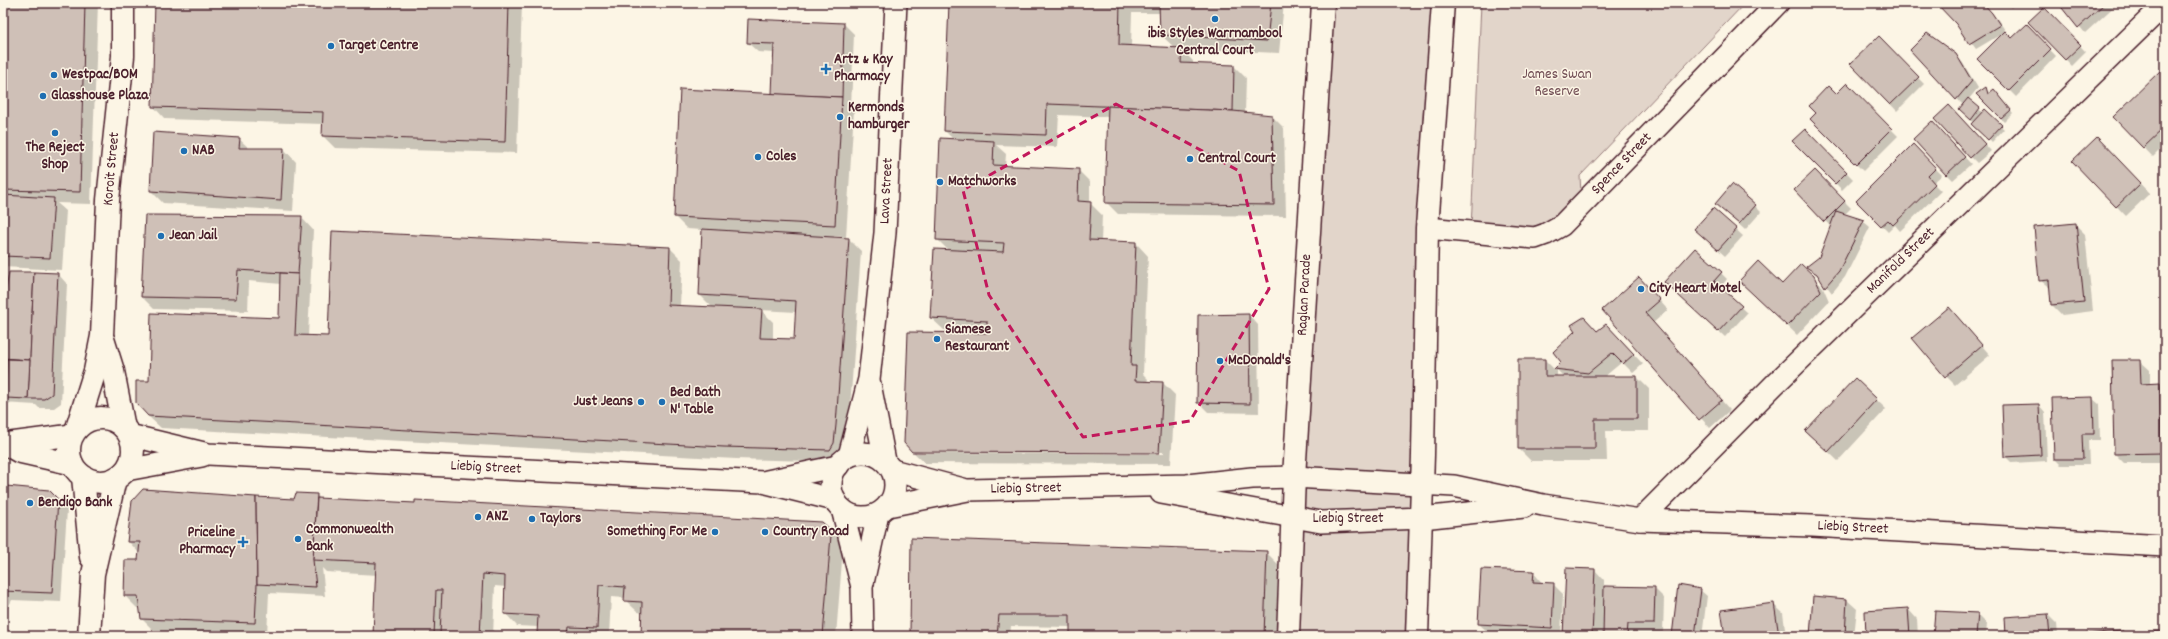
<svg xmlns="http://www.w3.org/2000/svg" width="2168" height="639" font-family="Dekko,sans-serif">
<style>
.green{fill:#e2d5ca;stroke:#967a7a}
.shadow{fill:#0003;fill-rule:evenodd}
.building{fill:#cfc0b7;stroke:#4a1f2b}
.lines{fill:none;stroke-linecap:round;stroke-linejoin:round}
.minor-casing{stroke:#4a1f2b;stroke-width:24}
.tertiary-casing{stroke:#4a1f2b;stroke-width:25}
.trunk-casing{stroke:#4a1f2b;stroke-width:25}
.minor{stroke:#fcf5e5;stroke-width:21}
.tertiary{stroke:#fcf5e5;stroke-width:22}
.trunk{stroke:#fcf5e5;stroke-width:22}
.marked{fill:none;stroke:#c2185b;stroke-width:3;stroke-dasharray:8 5;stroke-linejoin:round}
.poi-dot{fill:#1f6fb2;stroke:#fcf5e5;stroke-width:1.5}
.labels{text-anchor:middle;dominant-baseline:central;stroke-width:3;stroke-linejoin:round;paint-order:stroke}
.poi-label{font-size:15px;font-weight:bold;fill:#4a1f2b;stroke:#fcf5e5;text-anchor:start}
.park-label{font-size:15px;fill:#704c53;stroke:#fcf5e5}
.street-label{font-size:15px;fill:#4a1f2b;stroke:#fcf5e5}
</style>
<rect width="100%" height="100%" fill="#fcf5e5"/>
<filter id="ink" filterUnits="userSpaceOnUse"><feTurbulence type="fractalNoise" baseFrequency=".025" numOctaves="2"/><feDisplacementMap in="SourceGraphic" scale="8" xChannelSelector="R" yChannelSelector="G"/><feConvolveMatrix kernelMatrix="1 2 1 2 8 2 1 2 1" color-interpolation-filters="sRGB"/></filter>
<g filter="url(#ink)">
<g class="green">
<polygon points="1323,3 1443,3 1417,636 1288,636"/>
<polygon points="1481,3 1745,3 1580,176 1581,194 1551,232 1471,229"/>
</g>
<g class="shadow">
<polygon points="3,3 98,3 91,204 57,203 66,211 62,270 3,267"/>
<polygon points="156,3 522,3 517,153 335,148 323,136 324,124 165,119 153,106"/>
<path d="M950 3H1284L1279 53 1180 48 1193 61V64L1234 66 1246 78 1245 113 1272 116 1284 128 1286 216 1118 214 1106 202 1109 117 1059 115 1057 147 996 145 1006 154 1005 167 1078 170 1090 182V203L1102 215 1101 242 1136 243 1148 256 1143 374 1148 379 1147 382 1163 383 1175 395 1171 464 925 463 912 451 991 332 944 330 931 318 948 250 937 239 954 140 945 131ZM1132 13H1161V35L1175 48 1131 46ZM916 451 1164 452V454L916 453Z"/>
<polygon points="1937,3 1982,3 1998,20 2012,40 2027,26 2056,56 2016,97 1978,59 2003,33 1976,49 1957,23"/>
<polygon points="2006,3 2016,3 2011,8"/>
<polygon points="2060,3 2118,3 2085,33"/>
<polygon points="2044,8 2086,52 2072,66 2030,22"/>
<path d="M749 20 844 24 854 34 851 107 854 110 846 237 834 236V238L849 239 861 251 848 437 842 462 736 459 161 428 148 416 150 382 280 319 281 284 249 281 248 311 154 309 142 297 301 217 313 230 308 336 329 337 670 248 682 260 680 306 713 308 700 295 702 230 687 229 675 217 681 90 773 94 774 53 758 52 748 43ZM761 310 796 312 795 340 773 339V322Z"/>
<polygon points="1879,38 1924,84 1897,111 1852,64"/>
<polygon points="1911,50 1955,55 1962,62 1978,88 1968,100 1983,113 1985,111 2004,129 1992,142 1963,112 1963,105"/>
<polygon points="2165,67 2165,145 2153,157 2114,117"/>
<polygon points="1847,85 1898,136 1863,171 1811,119"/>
<polygon points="1986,89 1990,94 1996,94 2013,113 2004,122 1977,94"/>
<polygon points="1956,113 1991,151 1977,163 1971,157"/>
<polygon points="1938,129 1971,164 1953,180 1947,174"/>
<polygon points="1805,130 1853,179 1842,190 1794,141"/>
<polygon points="239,139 250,149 284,149 296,162 293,211 163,203 151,191"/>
<polygon points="1913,146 1942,175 1933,183 1941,191 1900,231 1895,225 1888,232 1857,201"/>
<polygon points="2106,147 2150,193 2126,216 2073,161"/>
<polygon points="1815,172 1851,208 1844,215 1863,221 1870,227 1845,277 1832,293 1820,277 1808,267 1820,258 1831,227 1795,190"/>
<polygon points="1755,206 1761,212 1745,230 1723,210"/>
<polygon points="1713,209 1743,236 1725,256 1702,235"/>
<polygon points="2075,224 2085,234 2093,311 2062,315 2052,305 2051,289 2040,280"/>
<polygon points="1801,266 1823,287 1829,301 1797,335 1750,290 1782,286"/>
<polygon points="1721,273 1727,279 1720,288 1747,313 1725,337 1672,288"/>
<polygon points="58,274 67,284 61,403 54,408 39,408 36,405 3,403 3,309"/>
<polygon points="1648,288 1668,310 1653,323 1730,410 1710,428 1603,310"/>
<polygon points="1949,308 1990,355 1955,385 1946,376"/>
<polygon points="1249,315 1258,325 1259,413 1208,412 1198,402"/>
<path d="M1597 332 1615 335 1643 364 1633 373 1622 362 1604 377H1637L1649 389V431H1606L1607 461H1531L1519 449V360H1545L1555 370ZM1557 370 1564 377H1557Z"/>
<polygon points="2140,361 2150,370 2150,384 2159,384 2165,390 2165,463 2124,463 2115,454"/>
<polygon points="1855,379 1886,409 1838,461 1816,440"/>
<polygon points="2092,398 2099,404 2100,440 2088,440 2089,465 2061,465 2055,459"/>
<polygon points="2039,405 2045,412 2047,461 2012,463 2005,456"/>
<polygon points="3,487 49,491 67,510 61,602 12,600 3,617"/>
<polygon points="143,490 295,500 317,495 320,499 821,522 841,542 843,548 836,636 642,636 643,613 638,612 625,600 625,598 611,597 609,636 540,636 538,634 538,627 517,626 505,613 506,587 495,586 493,636 375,636 374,634 377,575 326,572 322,568 325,596 269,593 267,635 154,631 142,619 140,608 137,608 125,596 139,561 140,554 128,541 133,501"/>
<polygon points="912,539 1266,552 1278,564 1276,636 1073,636 1071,633 1071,627 1011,626 1010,636 911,636"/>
<polygon points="1595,570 1604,580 1604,587 1654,588 1664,598 1663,634 1604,636 1604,631 1602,631 1602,636 1564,636"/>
<polygon points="1533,572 1543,584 1553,584 1563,594 1561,636 1489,633 1479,624"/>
<polygon points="1700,590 1707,596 1702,636 1673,636"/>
<polygon points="1814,597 1847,600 1857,609 1854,636 1811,636"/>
<polygon points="1773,604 1783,613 1786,636 1726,636"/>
<polygon points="1908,609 1917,619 1918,636 1867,636"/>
<polygon points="1977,614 1987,624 1986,636 1934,636"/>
<polygon points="2048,615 2057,624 2058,636 2006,636"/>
</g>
<g class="building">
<polygon points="3,3 85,3 80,192 3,190"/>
<polygon points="155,3 509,3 505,142 322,136 323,112 152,107"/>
<polygon points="949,3 1120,3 1119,45 1182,48 1181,63 1234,65 1233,111 1047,104 1046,135 944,131"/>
<polygon points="1159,3 1271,3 1267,41 1160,35"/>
<polygon points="1936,3 1983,3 1992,13 2000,25 1969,44 1956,24"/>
<polygon points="2058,3 2105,3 2078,28"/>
<polygon points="2044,7 2081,45 2065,60 2028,22"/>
<polygon points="748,19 844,23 842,97 772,94 774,44 747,43"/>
<polygon points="2027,24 2051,49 2009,91 1977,59 2005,31 2012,38"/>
<polygon points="1927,33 1956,54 1972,81 1956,100 1910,50"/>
<polygon points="1879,36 1919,77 1890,105 1850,64"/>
<polygon points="2165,66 2165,127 2143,148 2113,117"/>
<polygon points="1847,83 1892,129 1856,165 1810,119 1816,113 1809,106 1828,86 1836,94"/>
<polygon points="1986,87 1988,94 1994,89 2011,110 2001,119 1976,94"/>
<polygon points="680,89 842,97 835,225 674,217"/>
<polygon points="1968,98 1980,108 1971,120 1959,109"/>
<polygon points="1949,105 1985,144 1970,158 1934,119"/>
<polygon points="1108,106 1233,111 1272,115 1274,205 1105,203"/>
<polygon points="1985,109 2002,125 1988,140 1971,124"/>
<polygon points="1932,121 1965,157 1946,175 1913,139"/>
<polygon points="1805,129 1847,172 1835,184 1792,141"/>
<polygon points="153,132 240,138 239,148 284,148 281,200 150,191"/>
<polygon points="2097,137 2141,183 2116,207 2072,161"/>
<polygon points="940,138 994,141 993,165 1079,169 1078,201 1091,202 1089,240 1136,242 1131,366 1136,366 1135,381 1163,382 1159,453 912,452 904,443 908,332 987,333 987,321 930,318 934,249 1003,252 1004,243 936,240"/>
<polygon points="1913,144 1936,168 1928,176 1935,184 1893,225 1888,220 1881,226 1856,201"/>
<polygon points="1815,170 1845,201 1824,222 1794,190"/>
<polygon points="1732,184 1756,205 1739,224 1715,204"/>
<polygon points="3,195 54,198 50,258 3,256"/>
<polygon points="1713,208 1737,229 1718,250 1694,229"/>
<polygon points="1836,211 1864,220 1839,271 1825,287 1817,274 1806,267 1819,257"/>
<polygon points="145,215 302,216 298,274 238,270 236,299 141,297"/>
<polygon points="2076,223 2084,302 2051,305 2049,280 2039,281 2034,227"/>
<polygon points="702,229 849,238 836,425 834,443 830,450 724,447 148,416 136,403 136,381 149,381 151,313 279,318 280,273 298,274 295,335 328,336 332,231 670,247 668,305 762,309 760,338 794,339 796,301 699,295"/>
<polygon points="1695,248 1722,272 1714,281 1742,306 1718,332 1664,282"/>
<polygon points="1758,261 1782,284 1801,264 1814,276 1821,291 1787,326 1739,281"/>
<polygon points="9,272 34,272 30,360 3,358 3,308"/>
<polygon points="34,272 58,273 52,394 44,399 28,399"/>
<polygon points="1639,277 1660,300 1645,313 1722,400 1699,420 1602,310"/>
<polygon points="1949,307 1982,345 1945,377 1912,338"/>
<polygon points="1249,314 1250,404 1197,403 1198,315"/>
<polygon points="1584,317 1597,331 1606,324 1634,354 1623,364 1612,353 1588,373 1554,369 1561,362 1553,352 1575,331 1571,325"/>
<polygon points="3,358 7,359 6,398 3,398"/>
<polygon points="7,359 30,360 28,399 6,398"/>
<polygon points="1518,359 1545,359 1545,376 1637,376 1637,419 1595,419 1595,449 1518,449"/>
<polygon points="2112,360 2140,360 2141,384 2160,383 2161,453 2114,454"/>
<polygon points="1855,378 1877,399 1828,452 1805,431"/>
<polygon points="2093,397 2094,434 2082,434 2083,459 2054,459 2052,398"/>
<polygon points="2039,404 2041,455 2004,457 2002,405"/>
<polygon points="3,486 6,486 3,543"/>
<polygon points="6,486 49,490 58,499 52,593 3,591"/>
<polygon points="143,489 256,497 257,584 255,623 141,619 138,596 124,596 125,560 138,560 140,542 127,542 132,501"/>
<polygon points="296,493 317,494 313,560 316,587 257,584 256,497 294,499"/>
<polygon points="317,498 415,503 415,500 822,522 830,529 831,535 823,636 641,636 642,602 624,601 625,587 599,585 597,628 569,627 568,636 537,634 538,616 504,614 505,576 483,574 480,636 440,634 442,590 436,590 434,636 373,635 376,563 313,560"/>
<polygon points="911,538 1267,551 1264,636 1103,636 1070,634 1070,615 999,615 997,636 910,636"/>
<polygon points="1566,568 1595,569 1592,636 1563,636"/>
<polygon points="1481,569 1534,571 1533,582 1554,583 1552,628 1478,624"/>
<polygon points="1678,585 1701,589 1695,636 1672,636"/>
<polygon points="1604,586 1655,587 1654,624 1628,624 1627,636 1603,636"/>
<polygon points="1813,596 1847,599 1845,636 1810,636"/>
<polygon points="1774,603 1779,636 1725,636 1721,610"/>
<polygon points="1908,608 1910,636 1866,636 1865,611"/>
<polygon points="1935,611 1978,613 1976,636 1933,636"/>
<polygon points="2048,614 2050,636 2005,636 2004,617"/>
<polygon points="2123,631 2123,636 2068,636 2068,635"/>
<polygon points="2165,631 2165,636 2141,636 2141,632"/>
</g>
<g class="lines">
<defs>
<g id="minor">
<polyline points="1427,228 1535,238 1546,234 1562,225 1778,3"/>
<polyline points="870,384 885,461"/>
<polyline points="129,435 208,454 763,482 835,500"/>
<polyline points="3,444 72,435"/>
<polyline points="5,444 19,452 72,464"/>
<circle cx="863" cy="485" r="32"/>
<polyline points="849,456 869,379 885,233 896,3"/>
<polyline points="126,470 202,456"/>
<polyline points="892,470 963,489"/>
<polyline points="767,481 838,466"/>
<polyline points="1161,493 1321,522 1422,518 1524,507"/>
<polyline points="888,506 968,490 1187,485 1252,478 1294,477 1454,486 1543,505 1640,520 1812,526 2165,546"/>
<polyline points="842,509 862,587 863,636"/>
<polyline points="1640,520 1774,385 2165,4"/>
<polyline points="863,583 878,514"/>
</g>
<g id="tertiary">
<polyline points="103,339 113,371 124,428"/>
<circle cx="101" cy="450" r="32"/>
<polyline points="77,428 95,371 102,336 108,200 123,56 123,3"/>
<polyline points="83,477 91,557"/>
<polyline points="89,636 93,574 115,479"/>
</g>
<g id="trunk">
<polyline points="1288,636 1294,477 1323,3"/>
<polyline points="1417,636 1423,455 1427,228 1443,3"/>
</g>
</defs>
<use href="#minor" class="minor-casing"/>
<use href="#tertiary" class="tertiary-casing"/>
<use href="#trunk" class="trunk-casing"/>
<use href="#minor" class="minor"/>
<use href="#tertiary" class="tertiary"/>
<use href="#trunk" class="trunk"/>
</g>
</g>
<path class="marked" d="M1116 104 1239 171 1269 289 1190 421 1083 437 989 295 963 190Z"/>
<g class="poi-dot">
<circle cx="1215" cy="19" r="4"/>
<circle cx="331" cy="46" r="4"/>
<path d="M824 63h4v4h4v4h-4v4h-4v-4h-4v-4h4z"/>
<circle cx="54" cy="75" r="4"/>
<circle cx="43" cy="96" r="4"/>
<circle cx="840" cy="117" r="4"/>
<circle cx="55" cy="133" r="4"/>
<circle cx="184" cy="151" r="4"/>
<circle cx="758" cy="157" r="4"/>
<circle cx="1190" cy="159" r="4"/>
<circle cx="940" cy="182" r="4"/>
<circle cx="161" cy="236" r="4"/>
<circle cx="1641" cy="289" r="4"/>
<circle cx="937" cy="339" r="4"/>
<circle cx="1220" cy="361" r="4"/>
<circle cx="641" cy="402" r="4"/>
<circle cx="662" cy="402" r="4"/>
<circle cx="30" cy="503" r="4"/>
<circle cx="478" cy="517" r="4"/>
<circle cx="532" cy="519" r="4"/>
<circle cx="715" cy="532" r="4"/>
<circle cx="765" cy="532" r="4"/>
<circle cx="298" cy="539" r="4"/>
<path d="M241 536h4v4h4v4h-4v4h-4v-4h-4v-4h4z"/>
</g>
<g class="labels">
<g class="poi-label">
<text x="1215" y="34" text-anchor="middle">ibis Styles Warrnambool<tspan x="1215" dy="17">Central Court</tspan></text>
<text x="339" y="46">Target Centre</text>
<text x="834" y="60">Artz &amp; Kay<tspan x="834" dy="17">Pharmacy</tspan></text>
<text x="62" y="75">Westpac/BOM</text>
<text x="51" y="96">Glasshouse Plaza</text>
<text x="848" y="108">Kermonds<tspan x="848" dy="17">hamburger</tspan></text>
<text x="55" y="148" text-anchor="middle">The Reject<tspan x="55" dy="17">Shop</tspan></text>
<text x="192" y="151">NAB</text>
<text x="766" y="157">Coles</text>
<text x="1198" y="159">Central Court</text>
<text x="948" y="182">Matchworks</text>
<text x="169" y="236">Jean Jail</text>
<text x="1649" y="289">City Heart Motel</text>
<text x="945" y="330">Siamese<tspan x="945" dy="17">Restaurant</tspan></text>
<text x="1228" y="361">McDonald's</text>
<text x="670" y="393">Bed Bath<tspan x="670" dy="17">N' Table</tspan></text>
<text x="633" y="402" text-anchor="end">Just Jeans</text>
<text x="38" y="503">Bendigo Bank</text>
<text x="486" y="517">ANZ</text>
<text x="540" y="519">Taylors</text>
<text x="306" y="530">Commonwealth<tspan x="306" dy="17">Bank</tspan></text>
<text x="707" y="532" text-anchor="end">Something For Me</text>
<text x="773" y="532">Country Road</text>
<text x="235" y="533" text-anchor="end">Priceline<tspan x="235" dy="17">Pharmacy</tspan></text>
</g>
<g class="park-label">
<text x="1557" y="75">James Swan<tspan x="1557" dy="17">Reserve</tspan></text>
</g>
<g class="street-label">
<text transform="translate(1622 164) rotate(-46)">Spence Street</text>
<text transform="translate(112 169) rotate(-85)">Koroit Street</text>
<text transform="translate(887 191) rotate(-87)">Lava Street</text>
<text transform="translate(1901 261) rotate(-44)">Manifold Street</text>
<text transform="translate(1305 295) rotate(-87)">Raglan Parade</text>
<text transform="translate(486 468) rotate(3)">Liebig Street</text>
<text transform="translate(1026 489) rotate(-1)">Liebig Street</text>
<text x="1348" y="519">Liebig Street</text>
<text transform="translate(1853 528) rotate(3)">Liebig Street</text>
</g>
</g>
<rect width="2168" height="639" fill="none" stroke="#fcf5e5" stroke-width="16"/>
<rect x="8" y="8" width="2152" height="623" fill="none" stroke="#4a1f2b" stroke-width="1.5" filter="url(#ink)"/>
</svg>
